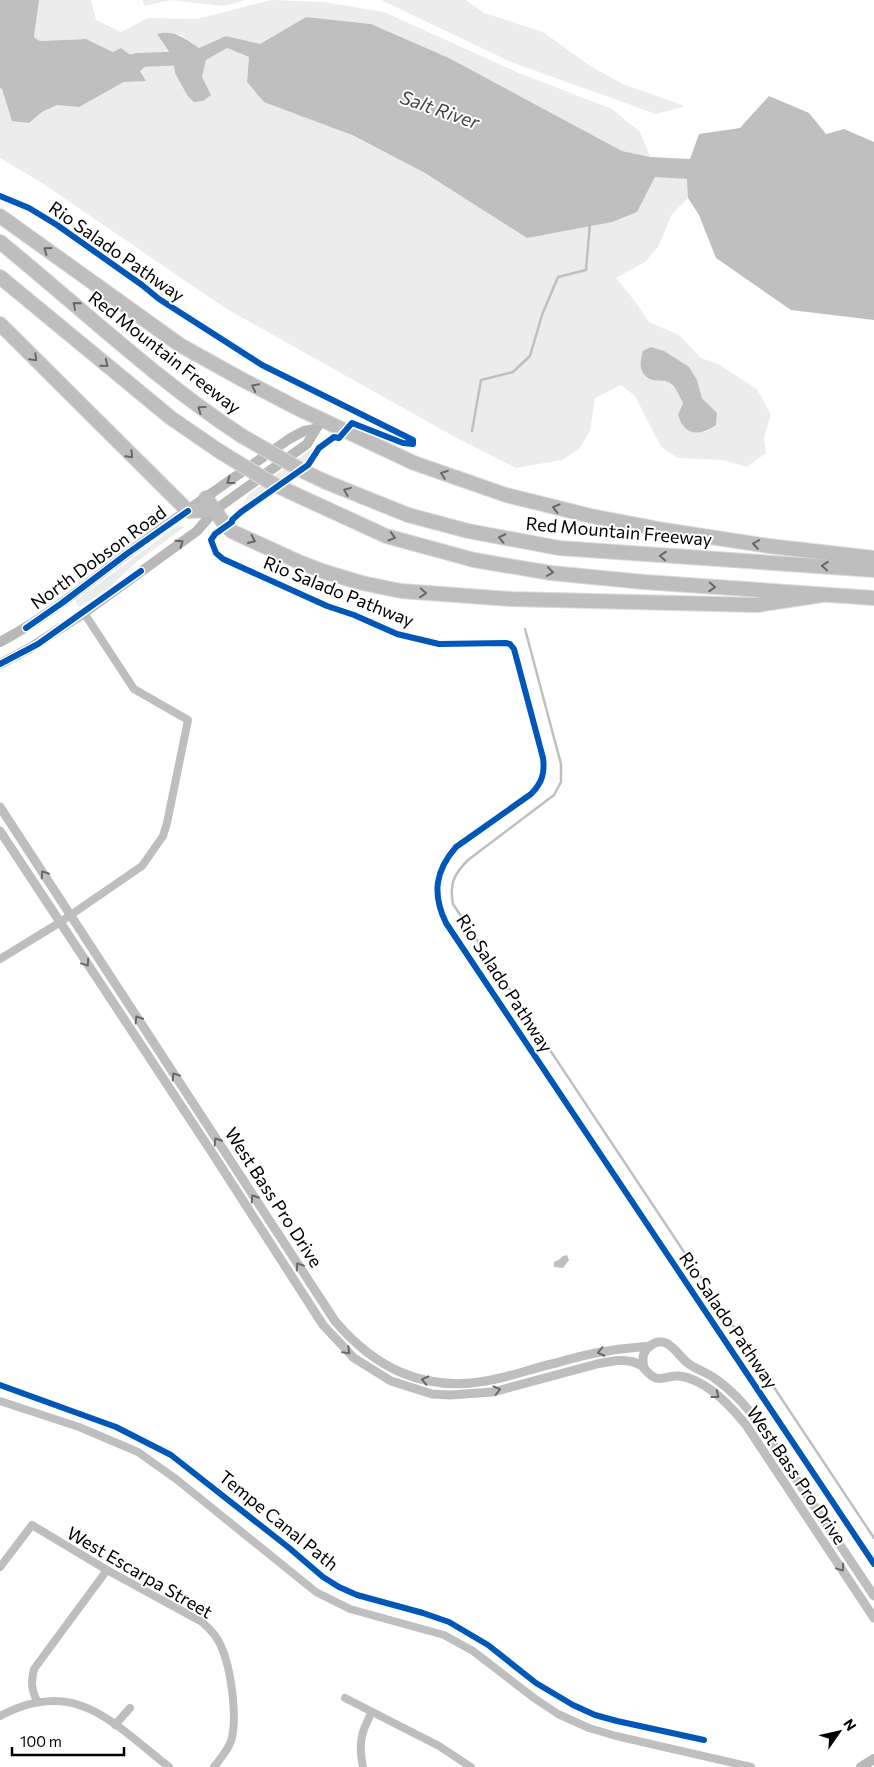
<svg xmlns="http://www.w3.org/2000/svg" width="874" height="1767" font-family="Commissioner,sans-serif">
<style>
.green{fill:#ececec;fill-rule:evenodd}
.water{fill:#bfbfbf}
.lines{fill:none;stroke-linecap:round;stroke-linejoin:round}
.stream{stroke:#bfbfbf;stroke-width:2.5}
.canal{stroke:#bfbfbf;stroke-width:8}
.river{stroke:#bfbfbf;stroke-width:14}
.motorway-casing{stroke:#dbdbdb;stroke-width:16}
.minor{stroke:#bebebe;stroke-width:8}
.tertiary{stroke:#bebebe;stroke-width:9}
.secondary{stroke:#b8b8b8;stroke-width:10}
.motorway{stroke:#bebebe;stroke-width:14}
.motorway-bridge-casing{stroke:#dbdbdb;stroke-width:16;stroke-linecap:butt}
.motorway-bridge{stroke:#bebebe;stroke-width:14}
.cycleway-casing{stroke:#fff;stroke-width:9}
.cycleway{stroke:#0057b8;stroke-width:6}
.oneway{stroke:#686868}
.oneway2{stroke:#656565}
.labels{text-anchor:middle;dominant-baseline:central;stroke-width:4;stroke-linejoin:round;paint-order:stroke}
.street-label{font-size:18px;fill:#000;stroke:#fff}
.water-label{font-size:19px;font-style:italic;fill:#444;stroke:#fff}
</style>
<rect width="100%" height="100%" fill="#fff"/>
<g class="green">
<path d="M39 0H91L96 20 121 32 148 18 197 19 271 0 323 2 384 12 519 73 612 109 640 132 650 157 622 151 449 58 371 24 306 17 260 44 226 36 199 48 181 35 157 34 172 56 175 73 187 95 202 77 206 60 227 48 249 57 247 82 425 173 527 238 637 212 655 177 688 179V198L672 214 658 247 645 262 616 278 637 304 649 322 679 335 701 358 718 364 757 389 771 415 764 437 766 453 747 467 723 460 678 458 661 447 635 396 621 385 595 398 590 431 579 449 562 460 516 468 453 436 225 308 42 183 0 158V88L2 89 12 120 29 123 42 112 57 105 79 107 124 82 145 81 139 71 156 57 129 54 121 48 113 52 86 39 40 41 34 37ZM697 380 702 398 717 413 716 425 705 432 689 431 678 415 683 403 676 389 668 382Z"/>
<polygon points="142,0 245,0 224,6 170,0 145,6"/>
<polygon points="381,0 466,0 484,13 543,32 590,66 623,84 685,106 656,114 511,62"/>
<polygon points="321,442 322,443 316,449 310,460 239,511 249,494"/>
<polygon points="178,525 184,527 134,564 112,585 99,595 79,607 75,601"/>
</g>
<g class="water">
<polygon points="0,0 39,0 34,37 40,41 86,39 113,52 121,48 129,54 157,57 140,71 146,81 124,82 79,107 57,105 42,112 29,123 12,121 2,89 0,88"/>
<path d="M306 17 371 24 449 58 622 151 650 157 690 159 699 134 740 128 769 96 809 113 826 134 844 129 874 142V320L791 310 716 258 699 215 688 198 687 179 655 177 637 212 612 222 527 238 425 173 352 135 264 102 247 82 249 57 227 48 206 60 202 77 211 95 203 101 194 102 187 95 175 73 172 56 157 34C174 29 186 39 199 48L226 36 260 44Z"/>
<path d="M651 347 664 351 689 367 697 380 702 398 717 413 716 425C700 436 685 437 678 415L683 403C679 396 677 388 670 383 664 379 656 382 650 379 638 373 640 361 643 351Z"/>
<polygon points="567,1255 569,1260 563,1268 554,1267 554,1262 560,1259 563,1256"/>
</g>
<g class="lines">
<g class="stream">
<polyline points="472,431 481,380 513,372 530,356 542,315 558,277 586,270 590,223"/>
<path d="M525 629 561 764V782L554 795 468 860C454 874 449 884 453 904L874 1538"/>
</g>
<polyline class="canal" points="0,1401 79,1427 138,1452 176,1479 316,1592 350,1609 444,1635 473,1651 534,1698 558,1714 589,1728 616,1736 751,1767"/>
<polyline class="river" points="137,60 190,58"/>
<defs>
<g id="motorway">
<polyline points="0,216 180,345 243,380 299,409 414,463 506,495 591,516 664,530 769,546 874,558"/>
<path d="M0 242C80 307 155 379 242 436"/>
<polyline points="0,277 171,418 219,451"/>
<polyline points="0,324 188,511 215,510"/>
<polyline points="326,482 408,515 468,531 559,548 874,570"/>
<polyline points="299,496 386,536 474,560 551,573 644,582 874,598"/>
<polyline points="206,498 226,526 233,532 299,562 325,572 362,583 401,591 511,599 757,605 822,595"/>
</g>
</defs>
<use href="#motorway" class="motorway-casing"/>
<g class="minor">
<polyline points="0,959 59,923 142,866 163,836 167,823 188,720 134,689 84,613"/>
<path d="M0 1567 32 1525 107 1570 202 1622C210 1629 217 1636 221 1646 231 1668 238 1718 231 1741 228 1750 220 1759 214 1767"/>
<polyline points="345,1698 439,1746 471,1767"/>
<path d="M37 1701C31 1689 31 1682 34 1669L107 1570"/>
<path d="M0 1716C75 1676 113 1723 169 1767"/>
<polyline points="115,1725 130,1708"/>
<path d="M363 1767C358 1744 361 1732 372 1712"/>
</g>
<g class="tertiary">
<path d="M0 807 335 1321C375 1368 423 1392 486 1381 510 1377 533 1368 556 1363 573 1358 591 1353 608 1351 622 1348 636 1348 650 1346"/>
<path d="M0 831 211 1151 323 1325 354 1358 391 1381 432 1394 450 1395 493 1392 597 1364C611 1361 629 1357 642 1366 647 1371 649 1376 656 1378 664 1380 671 1375 679 1376 705 1379 730 1405 746 1425L874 1618"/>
<path d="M644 1368C642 1360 642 1352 649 1347 667 1331 677 1356 689 1364 696 1369 705 1372 713 1377 732 1390 745 1405 759 1423L874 1596"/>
</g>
<g class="secondary">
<path d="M0 642C46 618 86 584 128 553 181 514 235 477 289 439L304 431 315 429"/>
<polyline points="0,664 30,648 84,613 197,531 215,510 307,444 322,419"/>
<polyline points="861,1767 874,1759"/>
</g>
<use href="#motorway" class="motorway"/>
<defs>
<g id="motorway-bridge">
<polyline points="242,436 305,472 326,482"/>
<polyline points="219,451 273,484 299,496"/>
</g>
</defs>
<use href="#motorway-bridge" class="motorway-bridge-casing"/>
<use href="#motorway-bridge" class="motorway-bridge"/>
<defs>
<g id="cycleway">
<path d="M0 196 29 208 57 225 142 285 159 299 262 365 413 440V444L403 443 352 423 339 438 334 437 319 448 308 465 241 512 232 520V522L215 534 211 540 216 553 223 559 327 606 354 615 397 634 439 644 506 643 510 644 514 649 543 758C545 773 542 783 531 794L456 847C435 871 432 894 446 923L874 1564"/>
<polyline points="26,628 62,603 128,553 188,511"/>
<polyline points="0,664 38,644 141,571"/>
<polyline points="0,1385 116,1427 171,1455 288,1547 323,1577 339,1587 357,1595 423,1613 449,1622 488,1645 536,1683 573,1705 595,1715 617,1721 704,1740"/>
</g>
</defs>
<use href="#cycleway" class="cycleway-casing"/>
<use href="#cycleway" class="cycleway"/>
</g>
<defs><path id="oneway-chevron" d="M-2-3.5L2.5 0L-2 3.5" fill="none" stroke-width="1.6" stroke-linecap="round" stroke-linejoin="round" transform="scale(1.25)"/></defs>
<g class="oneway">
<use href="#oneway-chevron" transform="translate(47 250) rotate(-144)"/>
<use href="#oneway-chevron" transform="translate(76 305) rotate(-140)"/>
<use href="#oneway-chevron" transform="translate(34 358) rotate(45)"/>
<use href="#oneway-chevron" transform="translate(105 364) rotate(39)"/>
<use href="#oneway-chevron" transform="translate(255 387) rotate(-153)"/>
<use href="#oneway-chevron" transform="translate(201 409) rotate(-144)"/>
<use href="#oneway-chevron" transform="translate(130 455) rotate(45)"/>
<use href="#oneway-chevron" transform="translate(444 474) rotate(-160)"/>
<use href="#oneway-chevron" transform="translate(347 491) rotate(-158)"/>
<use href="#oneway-chevron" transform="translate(556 508) rotate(-166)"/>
<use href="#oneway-chevron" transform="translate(392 537) rotate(17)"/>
<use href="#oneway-chevron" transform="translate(502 538) rotate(-168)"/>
<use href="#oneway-chevron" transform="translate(252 540) rotate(25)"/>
<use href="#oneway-chevron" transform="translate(756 544) rotate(-171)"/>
<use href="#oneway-chevron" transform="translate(663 556) rotate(-176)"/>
<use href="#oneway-chevron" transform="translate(825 566) rotate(-176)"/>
<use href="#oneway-chevron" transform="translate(550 572) rotate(8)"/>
<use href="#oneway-chevron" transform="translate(712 587) rotate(4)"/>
<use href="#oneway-chevron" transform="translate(423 593) rotate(5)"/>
<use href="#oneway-chevron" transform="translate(44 874) rotate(-123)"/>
<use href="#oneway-chevron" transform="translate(86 963) rotate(56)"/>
<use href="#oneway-chevron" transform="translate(138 1019) rotate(-123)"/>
<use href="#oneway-chevron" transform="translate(175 1076) rotate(-124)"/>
<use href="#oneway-chevron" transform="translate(217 1141) rotate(-123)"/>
<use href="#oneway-chevron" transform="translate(254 1198) rotate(-123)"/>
<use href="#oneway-chevron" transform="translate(299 1266) rotate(-123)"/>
<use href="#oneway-chevron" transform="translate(347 1351) rotate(45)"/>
<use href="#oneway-chevron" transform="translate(601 1352) rotate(168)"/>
<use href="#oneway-chevron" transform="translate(425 1380) rotate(-167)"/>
<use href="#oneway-chevron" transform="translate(497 1390) rotate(-14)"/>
<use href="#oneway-chevron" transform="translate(716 1395) rotate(37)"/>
<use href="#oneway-chevron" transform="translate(841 1568) rotate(56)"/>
</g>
<g class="oneway2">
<use href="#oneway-chevron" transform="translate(230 481) rotate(144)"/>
<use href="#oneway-chevron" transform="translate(180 543) rotate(-35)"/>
</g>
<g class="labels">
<g class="street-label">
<text transform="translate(117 251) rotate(35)">Rio Salado Pathway</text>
<text transform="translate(165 352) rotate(38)">Red Mountain Freeway</text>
<text transform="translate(619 531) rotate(5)">Red Mountain Freeway</text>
<text transform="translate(98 557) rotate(-36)">North Dobson Road</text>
<text transform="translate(339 591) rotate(22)">Rio Salado Pathway</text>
<text transform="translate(505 983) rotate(57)">Rio Salado Pathway</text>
<text transform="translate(274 1197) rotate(57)">West Bass Pro Drive</text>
<text transform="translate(729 1320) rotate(56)">Rio Salado Pathway</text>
<text transform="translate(797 1475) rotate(56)">West Bass Pro Drive</text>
<text transform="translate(279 1520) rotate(39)">Tempe Canal Path</text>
<text transform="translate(140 1572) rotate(30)">West Escarpa Street</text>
</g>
<g class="water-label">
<text transform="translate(440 109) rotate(19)">Salt River</text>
</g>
</g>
<g transform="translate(839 1732) rotate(56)" stroke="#ffffff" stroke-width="4" paint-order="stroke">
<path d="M0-4L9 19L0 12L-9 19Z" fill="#000000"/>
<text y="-8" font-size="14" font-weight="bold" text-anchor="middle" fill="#000000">N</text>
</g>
<path d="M12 1747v8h112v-8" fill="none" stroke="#000000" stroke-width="2.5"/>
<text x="20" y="1747" font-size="15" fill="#000000" stroke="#ffffff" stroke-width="4" paint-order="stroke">100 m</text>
</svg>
